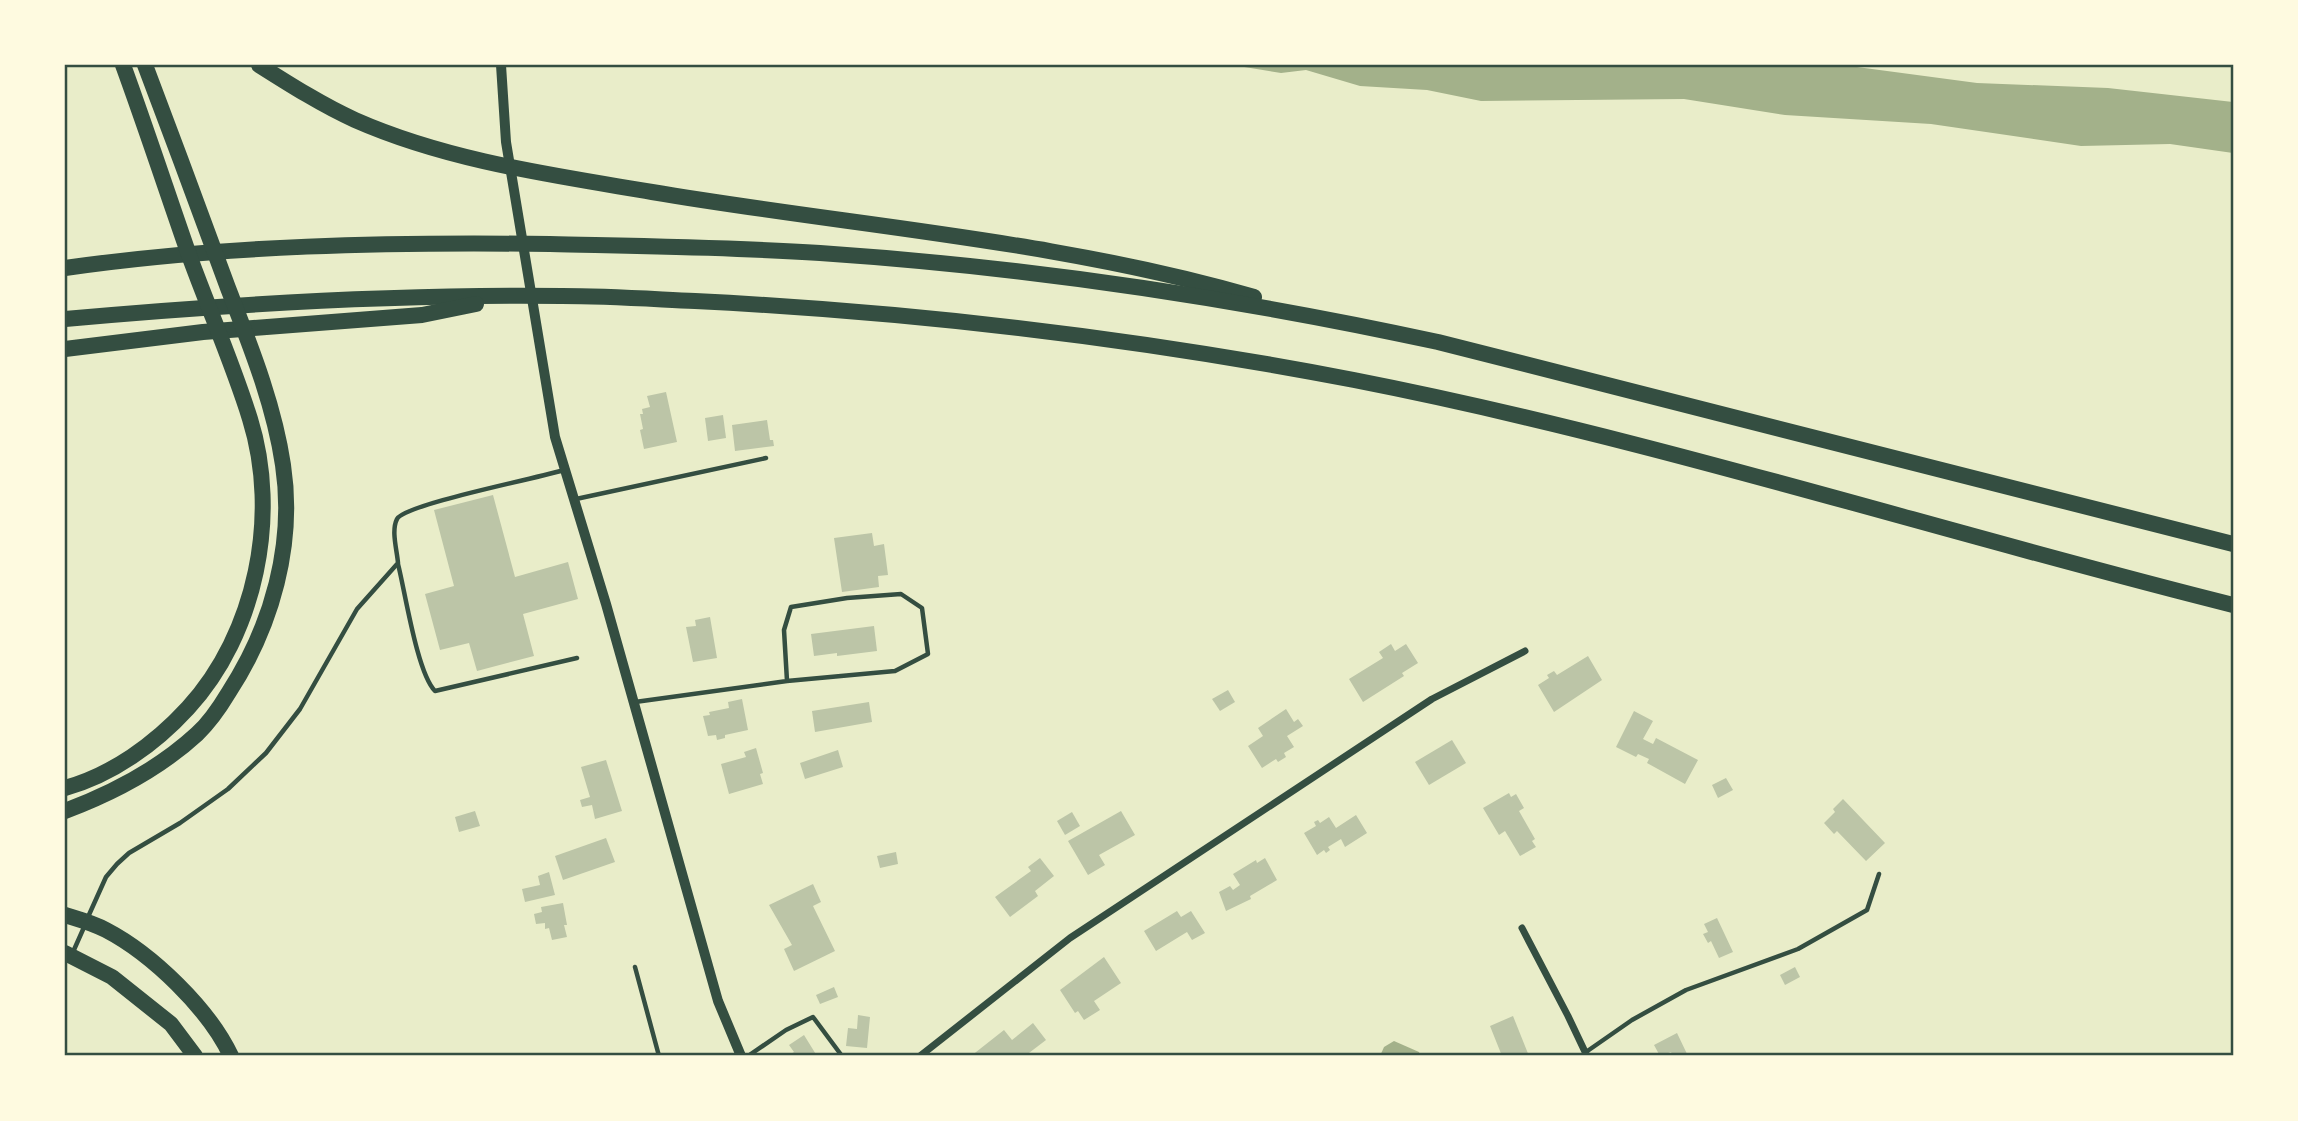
<svg xmlns="http://www.w3.org/2000/svg" width="2298" height="1121" font-family="Quicksand,sans-serif">
<style>
.water{fill:#a3b18a}
.building{fill:#bcc5a7}
.lines{fill:none;stroke-linecap:round;stroke-linejoin:round}
.service{stroke:#344e41;stroke-width:4.5}
.minor{stroke:#344e41;stroke-width:7}
.tertiary{stroke:#344e41;stroke-width:10}
.motorway{stroke:#344e41;stroke-width:16}
.neatline{fill:none;stroke:#344e41;stroke-width:2.5}
</style>
<rect width="100%" height="100%" fill="#e9edc9"/>
<g class="water">
<polygon points="1232,65 1842,65 1977,83 2108,88 2233,102 2233,153 2170,144 2081,146 1931,124 1785,115 1684,99 1481,101 1427,90 1360,86 1306,70 1281,73"/>
<polygon points="1394,1041 1419,1052 1420,1056 1380,1056 1384,1047"/>
</g>
<g class="building">
<polygon points="666,392 677,442 644,449 640,430 643,429 640,414 643,414 642,409 650,407 647,396"/>
<polygon points="723,415 726,438 708,441 705,418"/>
<polygon points="767,420 770,440 773,440 774,446 735,451 732,425"/>
<polygon points="493,495 515,577 568,562 578,599 523,614 534,656 477,671 469,643 440,650 425,594 454,586 434,510"/>
<polygon points="872,533 874,546 884,544 888,575 878,576 879,587 842,592 834,538"/>
<polygon points="710,617 717,658 693,662 686,627 696,626 695,620"/>
<polygon points="874,626 877,651 837,656 837,653 814,656 811,634"/>
<polygon points="1391,644 1395,651 1406,644 1418,663 1402,673 1404,676 1363,702 1349,679 1383,658 1379,652"/>
<polygon points="1588,656 1602,680 1554,712 1538,685 1549,678 1547,675 1554,671 1557,675"/>
<polygon points="1228,690 1235,702 1220,711 1212,699"/>
<polygon points="742,699 748,730 725,735 725,738 717,740 716,735 708,736 703,716 710,715 709,712 729,708 728,702"/>
<polygon points="869,702 872,722 815,732 812,711"/>
<polygon points="1286,709 1294,722 1298,719 1303,726 1287,736 1294,747 1284,753 1286,757 1278,762 1276,759 1262,768 1248,746 1263,736 1258,728"/>
<polygon points="1634,711 1653,721 1643,739 1653,744 1656,738 1698,760 1685,784 1647,763 1649,759 1638,754 1636,757 1616,747"/>
<polygon points="1452,740 1466,763 1429,785 1415,762"/>
<polygon points="756,748 763,773 760,774 763,784 729,794 721,764 746,757 744,752"/>
<polygon points="838,750 843,767 805,779 800,763"/>
<polygon points="606,760 622,811 595,819 592,805 582,807 580,800 590,797 581,767"/>
<polygon points="1726,778 1733,790 1718,798 1712,785"/>
<polygon points="1509,793 1511,797 1516,794 1524,808 1519,811 1535,839 1532,841 1536,847 1520,856 1505,831 1499,835 1483,808"/>
<polygon points="1843,799 1885,843 1866,861 1837,831 1834,834 1824,823 1835,812 1833,809"/>
<polygon points="475,811 480,826 459,832 455,817"/>
<polygon points="1121,811 1135,835 1099,855 1105,865 1088,875 1068,841"/>
<polygon points="1072,812 1080,826 1065,835 1057,821"/>
<polygon points="1356,815 1367,833 1345,847 1341,839 1328,847 1330,850 1326,853 1324,850 1317,855 1304,833 1316,826 1314,822 1318,820 1320,823 1329,817 1336,828"/>
<polygon points="606,838 615,862 563,880 555,856"/>
<polygon points="896,852 898,864 880,868 877,856"/>
<polygon points="1040,858 1054,876 1035,891 1038,896 1010,917 995,897 1031,871 1028,867"/>
<polygon points="1265,858 1277,880 1250,896 1251,899 1226,911 1219,892 1230,886 1233,890 1240,885 1233,874 1256,860 1257,863"/>
<polygon points="549,872 555,895 525,902 522,889 540,885 538,876"/>
<polygon points="813,884 821,902 813,906 835,951 794,971 784,949 792,945 769,905"/>
<polygon points="563,903 567,925 564,925 567,937 552,940 549,928 545,929 545,923 536,924 534,914 542,912 541,907"/>
<polygon points="1177,911 1181,917 1191,911 1205,933 1192,940 1187,932 1156,951 1144,931"/>
<polygon points="1717,918 1733,952 1719,958 1711,941 1708,943 1703,934 1708,932 1704,924"/>
<polygon points="1104,957 1121,983 1094,1001 1100,1010 1084,1020 1078,1011 1075,1013 1060,990"/>
<polygon points="1795,967 1800,977 1785,985 1780,975"/>
<polygon points="834,987 838,997 820,1004 816,995"/>
<polygon points="858,1015 870,1017 867,1048 846,1046 848,1028 857,1029"/>
<polygon points="1513,1016 1529,1056 1516,1056 1515,1054 1502,1056 1490,1026"/>
<polygon points="1033,1023 1046,1040 1025,1056 971,1056 1004,1030 1012,1040"/>
<polygon points="1677,1033 1688,1056 1673,1056 1671,1052 1660,1056 1654,1045"/>
<polygon points="804,1035 817,1056 788,1056 794,1052 789,1045"/>
</g>
<g class="lines">
<g class="service">
<polyline points="576,499 766,458"/>
<path d="M398 564C405 591 417 673 435 691L577 658"/>
<polyline points="635,702 787,681 895,671 928,654 922,608 901,594 847,598 791,607 784,630 787,681"/>
<path d="M88 917 106 877 117 864 129 853 180 823 228 789 266 753 300 709 357 609 398 563C397 550 391 531 397 519 405 504 539 478 564 470"/>
<polyline points="73,952 85,925"/>
<polyline points="635,967 659,1056"/>
<polyline points="1586,1052 1632,1020 1686,990 1798,949 1867,910 1879,874"/>
<polyline points="748,1056 786,1030 813,1017 842,1056"/>
</g>
<g class="minor">
<polyline points="1522,928 1568,1016 1587,1056"/>
<polyline points="920,1056 1070,938 1432,699 1525,651"/>
</g>
<polyline class="tertiary" points="501,65 506,142 555,437 606,604 718,1001 741,1056"/>
<g class="motorway">
<path d="M259 65C289 84 322 105 355 120 448 161 552 175 652 192 852 226 1058 240 1254 297"/>
<path d="M65 268C225 245 388 242 550 244 640 246 730 247 820 253 1028 267 1235 298 1438 342L2233 544"/>
<path d="M65 319C230 304 397 294 562 296 607 296 651 299 695 301 916 312 1136 338 1354 380 1651 438 1940 532 2233 605"/>
<polyline points="65,349 203,332 422,315 476,304"/>
<path d="M65 788C112 775 155 744 188 708 256 634 280 515 250 419 233 364 209 310 189 255 167 192 146 128 123 65"/>
<path d="M65 811C113 793 158 770 197 734 210 722 220 707 229 692 272 626 295 544 283 465 274 404 250 345 228 288 201 214 173 139 145 65"/>
<path d="M65 915C78 919 93 923 106 930 152 954 209 1009 231 1056"/>
<polyline points="65,953 112,977 171,1024 195,1056"/>
</g>
</g>
<rect width="2298" height="1121" fill="none" stroke="#fefae0" stroke-width="133"/>
<rect x="66" y="66" width="2166" height="988" class="neatline"/>
</svg>
